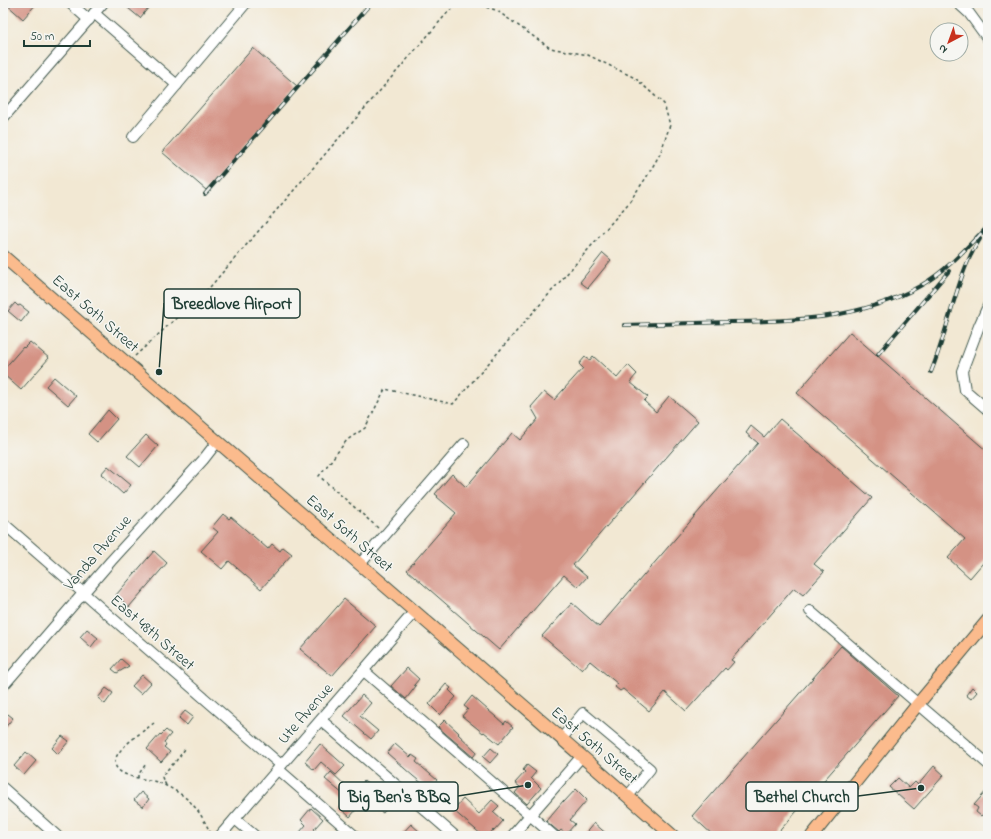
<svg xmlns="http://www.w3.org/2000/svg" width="991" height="839" font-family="'Indie Flower',sans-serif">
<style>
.building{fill:#d49284}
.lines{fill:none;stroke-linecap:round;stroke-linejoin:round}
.minor-casing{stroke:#3f574c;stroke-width:12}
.major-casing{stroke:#3f574c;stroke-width:14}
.path{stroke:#3f574c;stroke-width:1.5;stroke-dasharray:3 3;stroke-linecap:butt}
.minor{stroke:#fff;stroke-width:10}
.major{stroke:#fbbb8d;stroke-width:12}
.rail-casing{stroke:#1f3d34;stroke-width:4}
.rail{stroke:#f6f6f2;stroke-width:2.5;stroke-dasharray:8;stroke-linecap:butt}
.labels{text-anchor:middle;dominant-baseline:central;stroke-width:3;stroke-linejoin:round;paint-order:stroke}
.street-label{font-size:16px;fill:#1f3d34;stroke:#f6f6f2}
.leader{fill:none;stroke:#1f3d34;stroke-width:1.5}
.callout-dot{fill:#1f3d34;stroke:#f6f6f2;stroke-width:1.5}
.callout{fill:#f6f6f2;stroke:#1f3d34;stroke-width:1.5}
.callout-label{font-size:17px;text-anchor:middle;font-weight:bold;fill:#1f3d34}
</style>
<rect width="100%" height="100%" fill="#f6f6f2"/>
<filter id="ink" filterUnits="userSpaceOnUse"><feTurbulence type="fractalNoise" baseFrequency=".025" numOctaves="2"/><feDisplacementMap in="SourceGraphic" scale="8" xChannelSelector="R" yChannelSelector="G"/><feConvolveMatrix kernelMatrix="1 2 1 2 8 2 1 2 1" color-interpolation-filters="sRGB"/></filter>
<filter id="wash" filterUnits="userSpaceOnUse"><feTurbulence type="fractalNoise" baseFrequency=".012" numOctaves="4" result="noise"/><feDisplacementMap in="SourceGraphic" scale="16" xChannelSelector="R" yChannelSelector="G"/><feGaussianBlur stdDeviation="0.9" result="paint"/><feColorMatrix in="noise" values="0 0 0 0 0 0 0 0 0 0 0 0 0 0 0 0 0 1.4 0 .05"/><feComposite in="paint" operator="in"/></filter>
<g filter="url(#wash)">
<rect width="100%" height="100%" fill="#f2e8d3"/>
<g id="blocks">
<g class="building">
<polygon points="5,3 37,3 23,19"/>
<polygon points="122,3 152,3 140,18"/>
<polygon points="253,48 297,86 206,190 162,152"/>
<polygon points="603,253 611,260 588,288 580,282"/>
<polygon points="15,303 18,306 20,305 29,312 21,322 8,311"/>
<polygon points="850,332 988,452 988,557 970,578 948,558 965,539 797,393"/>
<polygon points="30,342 49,358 21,390 3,374 3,370 23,347 24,348"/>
<polygon points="593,356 617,378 628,365 637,374 630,382 648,397 644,401 656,412 669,396 698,421 573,565 587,577 578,587 564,575 499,650 407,570 456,513 437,497 438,496 435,494 452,474 466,487 512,433 520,440 538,419 531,407 544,392 554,400 583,368 579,364 585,357 590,360"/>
<polygon points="54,377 76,396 68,405 46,386"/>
<polygon points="108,410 117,419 97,442 88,434"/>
<polygon points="780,419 872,498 814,564 824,572 803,595 794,588 731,660 734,662 727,670 725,668 686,711 665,692 649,711 623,689 620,691 615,687 618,684 590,661 582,670 542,636 572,603 599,627 758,443 746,433 751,426 764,437"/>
<polygon points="146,435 158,446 140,467 127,456"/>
<polygon points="108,466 131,485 123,494 101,474"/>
<polygon points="223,514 229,519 231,517 268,549 272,544 280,551 283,547 292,554 261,589 229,561 222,569 201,551 218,532 212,527"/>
<polygon points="154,551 167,563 129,607 116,595"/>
<polygon points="344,599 376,626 332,676 300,649"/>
<polygon points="87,629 98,638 91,647 80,637"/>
<polygon points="841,646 898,696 775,836 714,836 692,816"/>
<polygon points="121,659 129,666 117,673 112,669"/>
<polygon points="407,668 419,679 414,685 416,686 406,699 391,686"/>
<polygon points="142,675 151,683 141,694 132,686"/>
<polygon points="446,684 451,688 449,690 456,697 440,715 429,704"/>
<polygon points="972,687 977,692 971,699 966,695"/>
<polygon points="106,688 113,693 105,704 98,698"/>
<polygon points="362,695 371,703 360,716 378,731 371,739 344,716"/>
<polygon points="472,696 504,724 506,721 513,727 499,744 484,732 483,733 462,716 468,709 464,706"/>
<polygon points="185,711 193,717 187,725 179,718"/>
<polygon points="8,714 13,718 3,730 3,719"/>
<polygon points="445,720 459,733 458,734 477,752 473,757 438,727"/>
<polygon points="166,730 171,734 164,742 166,745 164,747 170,752 161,762 147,749 160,734 161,735"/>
<polygon points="62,736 69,741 58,754 52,748"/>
<polygon points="320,744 345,766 336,775 321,762 314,770 305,762"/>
<polygon points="395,744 410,757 412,755 418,759 416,762 437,780 429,789 413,776 387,753"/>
<polygon points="491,748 498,754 490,763 483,757"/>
<polygon points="26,752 36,761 24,775 14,766"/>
<polygon points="527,765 536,772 531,778 541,788 527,804 515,793 520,787 515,783 525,772 523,770"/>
<polygon points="934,766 944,775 914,809 889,787 898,778 909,788 915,782 918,785"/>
<polygon points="331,772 349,789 344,795 325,779"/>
<polygon points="364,781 379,794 381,801 388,807 383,813 376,808 372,797 362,807 360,805 350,817 341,809 343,804 348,799 346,798 350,789 354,793"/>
<polygon points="576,789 587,800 570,820 575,824 566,834 561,830 559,832 546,821 563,801 564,802"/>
<polygon points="988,789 988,816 984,813 981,816 976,812 978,808 974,805"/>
<polygon points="141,792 149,799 143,807 134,800"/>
<polygon points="463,799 479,814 492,800 499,806 493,812 503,821 494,831 493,830 488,836 483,836 453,810"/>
<polygon points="311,808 323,819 314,829 316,831 311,836 305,836 300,832 306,825 301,820"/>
<polygon points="594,823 609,836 583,836"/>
<polygon points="411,824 420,832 416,836 400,836"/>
</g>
</g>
</g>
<g filter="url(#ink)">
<use href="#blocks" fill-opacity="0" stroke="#3f574c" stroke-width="1"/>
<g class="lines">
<defs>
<g id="minor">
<polyline points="70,3 89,20"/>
<polyline points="958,3 969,13 988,39"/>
<polyline points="94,13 177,85"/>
<polyline points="3,118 103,3"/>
<polyline points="133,137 246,3"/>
<polyline points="988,306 979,326 962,371 965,390 988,410"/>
<polyline points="3,523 281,765"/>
<polyline points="360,564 464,444"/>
<polyline points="810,611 988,764"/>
<polyline points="364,671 554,836"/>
<polyline points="3,686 111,561 203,460 217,442"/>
<polyline points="321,720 455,836"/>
<polyline points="562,738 583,713 650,769 628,796"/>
<polyline points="278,769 355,836"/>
<polyline points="3,788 57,836"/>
<polyline points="235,819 255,836"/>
<polyline points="220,836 415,611"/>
<polyline points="512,836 582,756"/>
</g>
<g id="major">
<path d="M3 256C226 450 451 641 673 836"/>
<polyline points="812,836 918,704 988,620"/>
</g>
</defs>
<use href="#minor" class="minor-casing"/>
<use href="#major" class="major-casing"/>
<g class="path">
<polyline points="135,356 210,287 449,11 462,3"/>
<polyline points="378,528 319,476 347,440 365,428 385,389 453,404 627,205 646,178 660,154 670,125 664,104 635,78 588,55 550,48 496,10 471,3"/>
<path d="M154 723C144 731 115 749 115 762 115 778 146 778 157 782 166 785 174 790 182 795 197 806 203 818 211 834"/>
<polyline points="138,778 138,775 146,764"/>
<polyline points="166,785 163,780 162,777 165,772 176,761 185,749"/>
</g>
<use href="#minor" class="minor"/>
<use href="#major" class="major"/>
<defs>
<g id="rail">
<polyline points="205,194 371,3"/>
<polyline points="976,239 988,226"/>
<path d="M624 325C660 324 695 323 731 322 795 321 862 319 920 286 943 273 961 254 979 235"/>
<polyline points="878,354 949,271"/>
<path d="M931 372C940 350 946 327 953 304 960 282 967 258 980 239"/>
</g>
</defs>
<use href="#rail" class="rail-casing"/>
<use href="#rail" class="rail"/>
</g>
</g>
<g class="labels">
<g class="street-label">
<text transform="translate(95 314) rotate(41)">East 50th Street</text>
<text transform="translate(349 534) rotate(41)">East 50th Street</text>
<text transform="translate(98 553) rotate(-49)">Vanda Avenue</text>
<text transform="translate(152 633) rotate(41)">East 48th Street</text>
<text transform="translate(306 714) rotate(-49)">Ute Avenue</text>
<text transform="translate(594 746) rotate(41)">East 50th Street</text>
</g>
</g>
<path class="leader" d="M159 372L164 303M921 788L858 796M528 785L458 796"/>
<g class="callout-dot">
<circle cx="159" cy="372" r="4"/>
<circle cx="921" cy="788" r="4"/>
<circle cx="528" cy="785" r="4"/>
</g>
<g class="callout">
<rect x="164" y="289" width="136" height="29" rx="4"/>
<rect x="746" y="782" width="112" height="29" rx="4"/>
<rect x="339" y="782" width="119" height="29" rx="4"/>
</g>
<g class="callout-label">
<text x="232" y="309">Breedlove Airport</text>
<text x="802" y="802">Bethel Church</text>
<text x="399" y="802">Big Ben's BBQ</text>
</g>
<rect width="991" height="839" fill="none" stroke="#f6f6f2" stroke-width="16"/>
<g transform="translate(949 42) rotate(221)"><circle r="19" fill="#f6f6f2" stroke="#a0aca6"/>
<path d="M0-3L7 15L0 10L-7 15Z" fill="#c8321e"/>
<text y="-6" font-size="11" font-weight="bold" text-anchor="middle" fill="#1f3d34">N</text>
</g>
<path d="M24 40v6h66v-6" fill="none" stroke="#1f3d34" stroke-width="2"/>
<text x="30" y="40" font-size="12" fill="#1f3d34" stroke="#f6f6f2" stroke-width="3" paint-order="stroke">50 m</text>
</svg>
